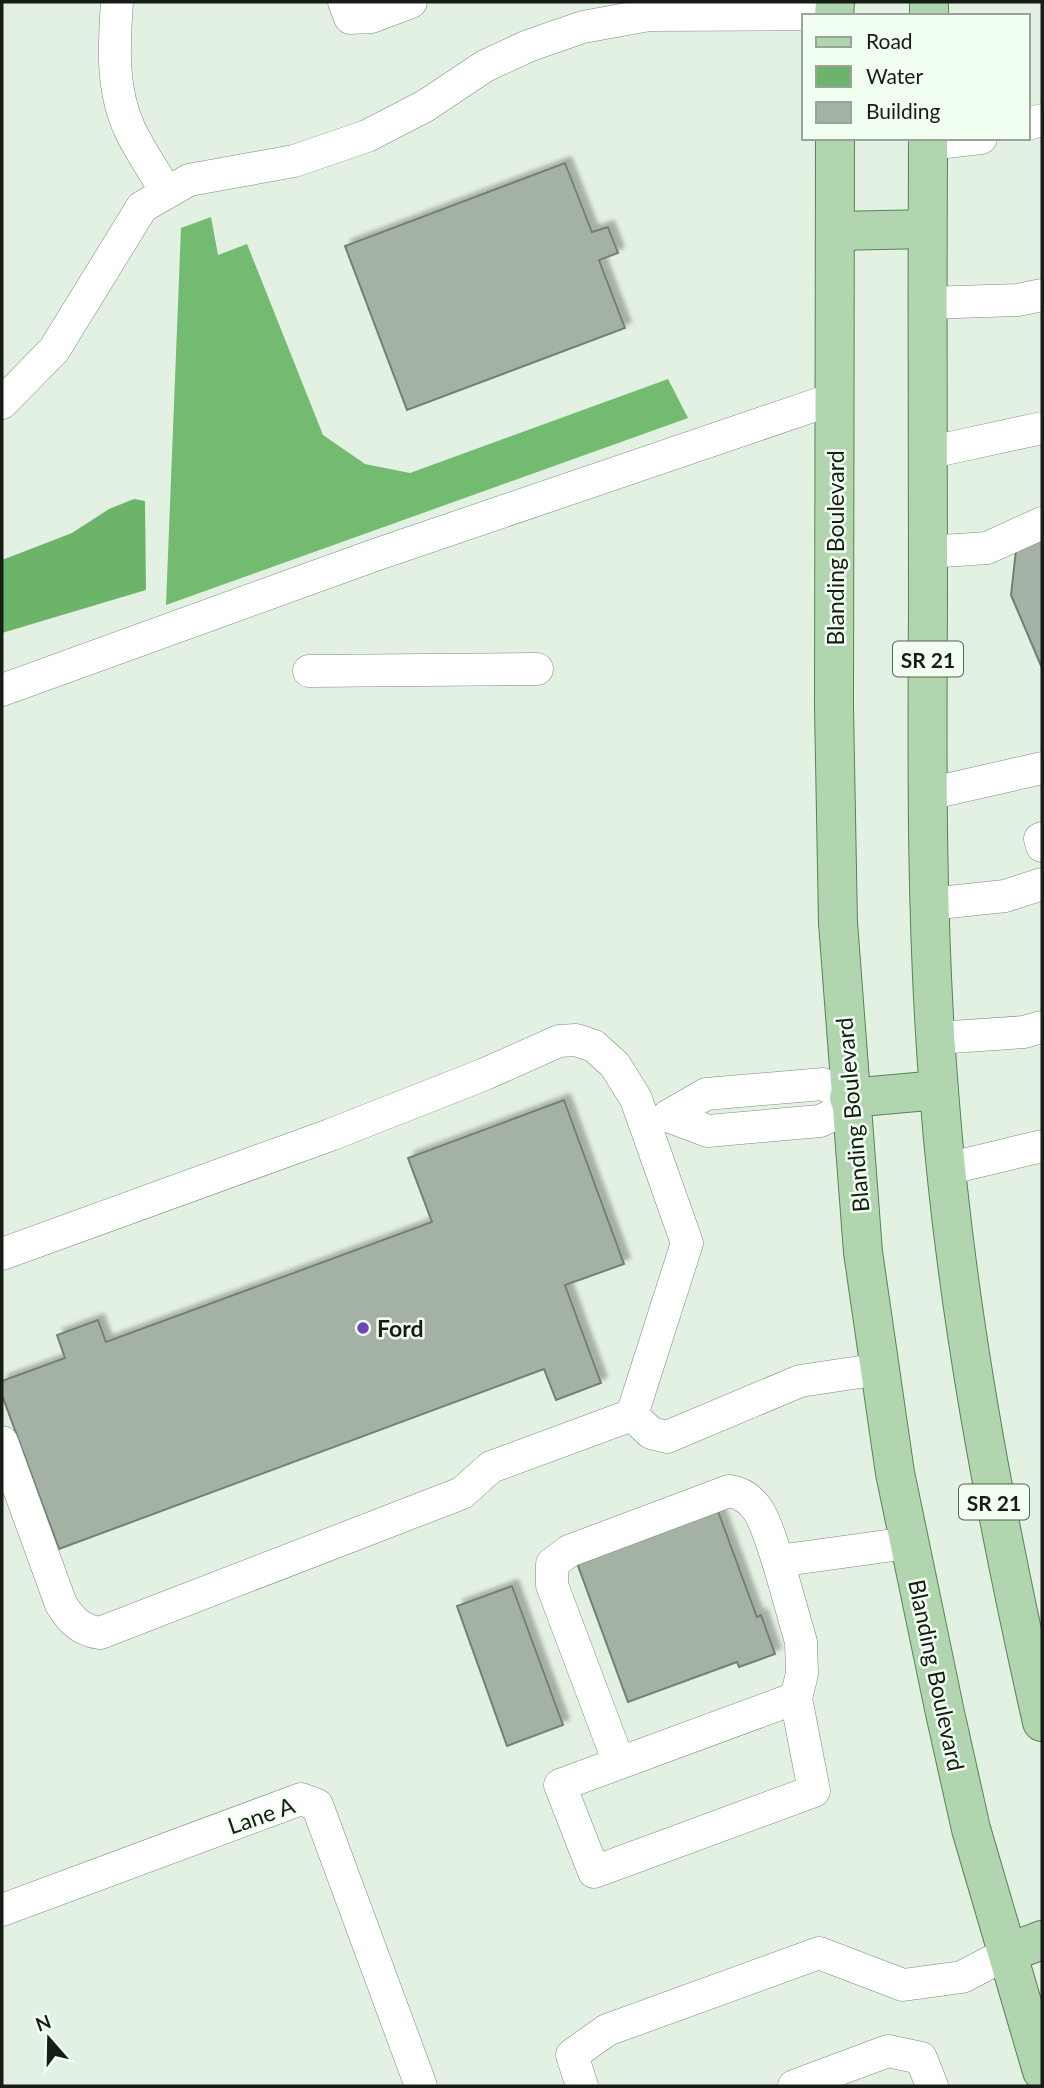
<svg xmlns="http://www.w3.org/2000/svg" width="1044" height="2088" font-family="Lato,sans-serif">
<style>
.forest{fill:#72bb70}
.water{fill:#6cb46a}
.building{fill:#a4b2a3;stroke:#738072;stroke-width:2;filter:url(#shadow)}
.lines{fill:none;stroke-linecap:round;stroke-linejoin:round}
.minor-casing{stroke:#7d8a7c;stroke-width:33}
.major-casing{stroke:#588257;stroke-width:40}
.minor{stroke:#fff;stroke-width:32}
.major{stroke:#b0d5af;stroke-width:38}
.poi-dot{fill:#6c46bf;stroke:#f0ffef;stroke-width:2.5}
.labels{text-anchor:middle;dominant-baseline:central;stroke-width:5;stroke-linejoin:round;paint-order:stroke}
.shield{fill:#f0ffef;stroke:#586058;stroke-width:2}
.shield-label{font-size:21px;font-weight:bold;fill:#171c17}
.street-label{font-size:23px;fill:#171c17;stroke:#f0ffef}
.poi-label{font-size:23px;font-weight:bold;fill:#171c17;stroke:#f0ffef;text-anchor:start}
</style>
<defs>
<filter id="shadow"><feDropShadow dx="6" dy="-6" stdDeviation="2" flood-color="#0004"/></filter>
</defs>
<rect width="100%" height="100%" fill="#e3f1e2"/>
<polygon class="forest" points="211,217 218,255 247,244 323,435 365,464 410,473 668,379 688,418 166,605 181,228"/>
<polygon class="water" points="134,499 145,501 146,590 2,633 2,560 72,533 109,509"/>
<g class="building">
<polygon points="565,163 592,232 608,227 618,253 599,260 625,328 407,410 345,246"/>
<polygon points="1042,538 1042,668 1011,595 1016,550"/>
<polygon points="564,1100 624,1264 565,1285 601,1383 556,1400 544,1369 59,1549 2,1395 2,1381 65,1358 57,1335 98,1320 106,1342 432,1222 408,1158"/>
<polygon points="718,1511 757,1617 761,1615 775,1654 739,1667 737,1662 628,1702 577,1563"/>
<polygon points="512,1586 563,1725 507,1746 457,1606"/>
</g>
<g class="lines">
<defs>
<g id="minor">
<path d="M117 2C114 45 111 89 130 130 140 151 154 171 166 191"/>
<polyline points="344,2 350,18 371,17 411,2"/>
<polyline points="1028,124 1042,120"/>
<polyline points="928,144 981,138"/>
<polyline points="927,303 1018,300 1042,295"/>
<polyline points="2,403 54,350 142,207 189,180 294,161 367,136 425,106 485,66 528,46 583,27 649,15 834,14"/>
<polyline points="927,453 1042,428"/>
<polyline points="928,552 987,548 1042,523"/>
<polyline points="309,671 537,669"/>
<polyline points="2,690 375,555 836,398"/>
<polyline points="928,794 1042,768"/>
<polyline points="1042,838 1040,839 1042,846"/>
<polyline points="930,904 1005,896 1042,884"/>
<polyline points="937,1038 1024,1032 1042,1027"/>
<polygon points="823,1084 849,1098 833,1115 820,1121 708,1131 668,1116 706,1094"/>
<polyline points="947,1169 1042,1146"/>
<polyline points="2,1254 330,1135 485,1074 559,1041 576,1040 594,1046 615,1065 636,1099 687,1243 632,1415"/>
<polyline points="632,1415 651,1433 667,1437 800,1381 880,1369"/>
<path d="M2 1442 61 1604C70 1619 81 1631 100 1633L462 1493 491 1467 632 1415"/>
<polyline points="796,1698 560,1785 594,1872 814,1791 796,1698 802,1674 801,1642 778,1561 908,1543"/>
<path d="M619 1763 552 1585V1564L569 1551 729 1491C762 1495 768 1534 778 1561"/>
<polyline points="2,1910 301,1799 317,1805 421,2086"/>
<polyline points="582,2086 572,2055 607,2030 819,1953 903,1985 962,1977 1008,1953"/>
<polyline points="794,2086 888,2051 921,2058 932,2086"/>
</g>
<g id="major">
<polyline points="834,16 835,2"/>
<polyline points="929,16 929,2"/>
<polyline points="835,138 834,707 838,923 863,1252 895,1473 945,1713 971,1829 1042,2071"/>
<path d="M928 138C927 293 928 448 928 603 927 765 926 929 939 1091 955 1304 995 1514 1042 1722"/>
<polyline points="836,231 927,229"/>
<polyline points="849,1098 939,1090"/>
<polyline points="1008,1953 1042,1940"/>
</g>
</defs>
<use href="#minor" class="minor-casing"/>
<use href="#major" class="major-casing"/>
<use href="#minor" class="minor"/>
<use href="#major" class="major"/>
</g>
<circle class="poi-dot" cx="363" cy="1328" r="7"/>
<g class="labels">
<g class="shield">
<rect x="893" y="641.5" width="70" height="35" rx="5"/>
<rect x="959" y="1484.5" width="70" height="35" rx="5"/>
</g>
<g class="shield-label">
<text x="928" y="659">SR 21</text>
<text x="994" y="1502">SR 21</text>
</g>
<g class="street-label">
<text transform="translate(835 548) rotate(-90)">Blanding Boulevard</text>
<text transform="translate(852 1115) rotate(-95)">Blanding Boulevard</text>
<text transform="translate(937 1675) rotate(78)">Blanding Boulevard</text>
<text transform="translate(261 1815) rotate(-19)">Lane A</text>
</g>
<g class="poi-label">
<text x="377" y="1328">Ford</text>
</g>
</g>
<rect width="1044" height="2088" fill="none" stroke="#171c17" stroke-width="7"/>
<rect x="802" y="14" width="228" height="126" fill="#f0ffef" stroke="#99a499" stroke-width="2"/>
<rect x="816" y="37" width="35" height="10" fill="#b0d5af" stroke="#99a499" stroke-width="2"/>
<text x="866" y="49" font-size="21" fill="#171c17">Road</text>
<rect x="816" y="66" width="35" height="21" fill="#6cb46a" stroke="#99a499" stroke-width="2"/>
<text x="866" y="84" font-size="21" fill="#171c17">Water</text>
<rect x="816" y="102" width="35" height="21" fill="#a4b2a3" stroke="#99a499" stroke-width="2"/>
<text x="866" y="119" font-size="21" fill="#171c17">Building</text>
<g transform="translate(49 2039) rotate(340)" stroke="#f0ffef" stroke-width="5" paint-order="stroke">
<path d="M0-5L12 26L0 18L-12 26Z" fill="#171c17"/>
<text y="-10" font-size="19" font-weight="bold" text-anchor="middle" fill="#171c17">N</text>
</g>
</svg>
